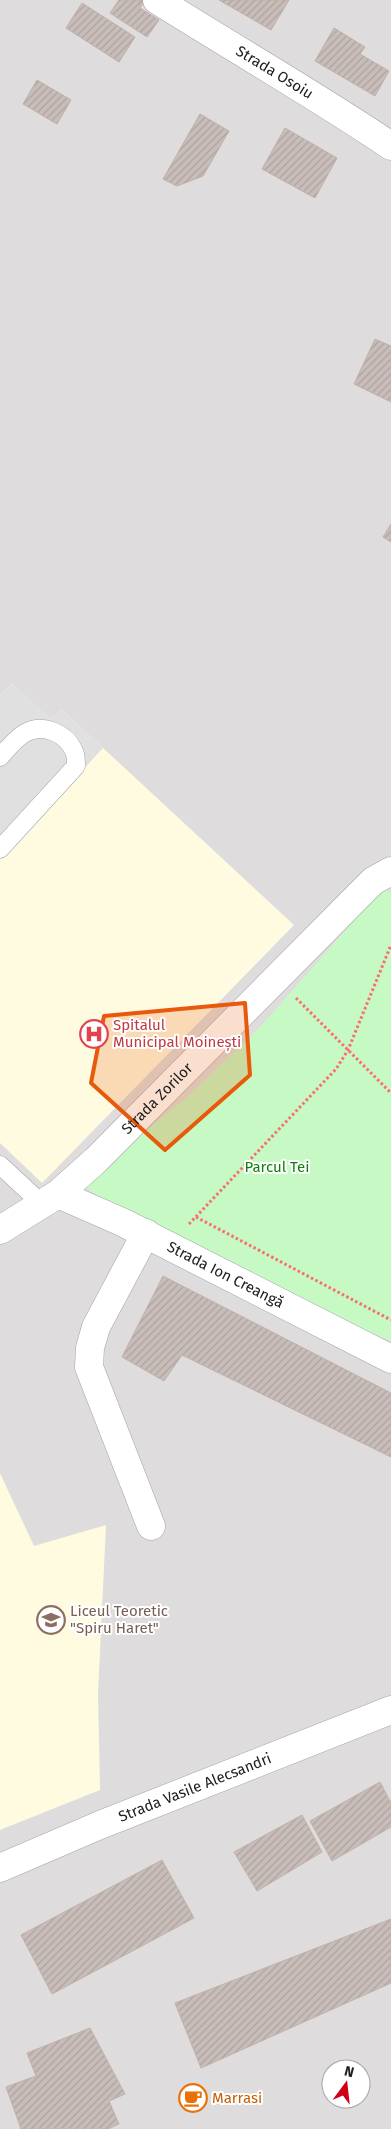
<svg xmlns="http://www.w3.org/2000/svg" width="391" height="2129" font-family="'Fira Sans',sans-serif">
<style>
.residential{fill:#dedcdd;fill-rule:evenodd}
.education{fill:#fffbe0}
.park{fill:#c6f9c4}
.parking{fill:#e0e0e0}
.building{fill:url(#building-hatch);stroke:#c2b0a8}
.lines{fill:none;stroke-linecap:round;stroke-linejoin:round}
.lane-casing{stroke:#a4a4a4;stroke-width:19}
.street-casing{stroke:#a4a4a4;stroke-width:29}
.path{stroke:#f96e70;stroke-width:3;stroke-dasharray:2.5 2.5;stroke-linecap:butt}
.lane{stroke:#fff;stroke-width:18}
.street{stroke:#fff;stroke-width:28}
.marked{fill:#e8590c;fill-opacity:0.2;stroke:#e8590c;stroke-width:4;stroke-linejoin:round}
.labels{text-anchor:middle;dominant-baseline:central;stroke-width:4;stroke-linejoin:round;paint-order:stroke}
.street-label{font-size:15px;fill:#202020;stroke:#fff}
.health-label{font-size:15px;fill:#be3a42;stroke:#fff;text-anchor:start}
.park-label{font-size:15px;fill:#107f0c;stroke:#fff}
.education-label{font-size:15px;fill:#785e54;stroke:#fff;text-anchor:start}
.food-label{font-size:15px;fill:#c56008;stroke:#fff;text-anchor:start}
</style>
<defs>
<pattern id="building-hatch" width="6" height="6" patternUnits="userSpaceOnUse" patternTransform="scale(1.25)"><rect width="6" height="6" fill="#c8bdb9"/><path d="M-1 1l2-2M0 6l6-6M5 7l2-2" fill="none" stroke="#aca29f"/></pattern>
</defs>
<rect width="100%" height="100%" fill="#f0ece6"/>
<path class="residential" d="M0 0H391V2129H0ZM331 2069H361V2099H331Z"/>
<g class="education">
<polygon points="12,684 50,719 61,709 294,925 42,1183 0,1143 0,696"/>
<polygon points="0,1473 34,1546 106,1525 98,1694 100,1790 0,1830"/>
</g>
<polygon class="park" points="382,889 391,892 391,1341 341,1320 139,1221 80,1184 186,1098 260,1027"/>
<polygon class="parking" points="12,684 50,719 61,709 103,748 0,859 0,696"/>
<g class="building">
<polygon points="119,0 145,0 140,8 159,20 147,37 110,13"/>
<polygon points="219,0 289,0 271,30"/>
<polygon points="82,3 135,37 119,62 66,28"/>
<polygon points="334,28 365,47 360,54 389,71 375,96 315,61"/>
<polygon points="37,80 71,100 57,124 23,104"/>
<polygon points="200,114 229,131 203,176 177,186 163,179"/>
<polygon points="285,128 337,158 315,198 262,169"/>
<polygon points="375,339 391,346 391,402 354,384"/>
<polygon points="391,524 391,542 383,537"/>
<polygon points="163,1276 391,1393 391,1457 182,1355 164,1381 122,1357"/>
<polygon points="380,1782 391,1803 391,1827 332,1861 310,1821"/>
<polygon points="302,1815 322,1852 257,1891 234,1852"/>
<polygon points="162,1860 194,1918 52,1994 21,1935"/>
<polygon points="391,1919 391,1983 201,2068 175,2003"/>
<polygon points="90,2028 125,2094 109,2101 119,2124 108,2129 21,2129 6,2087 36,2076 27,2053"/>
</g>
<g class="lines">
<defs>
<g id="lane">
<path d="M0 757C7 749 16 738 25 733 43 723 66 733 74 751 76 755 76 762 76 766L0 849"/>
<polyline points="0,1165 42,1204"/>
</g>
<g id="street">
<path id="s1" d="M157 0C235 49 315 95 391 146"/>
<path id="s2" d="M58 1194 122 1222 391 1359"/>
<path id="s3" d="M0 1230 58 1194 96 1160 373 881 391 871"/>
<polyline points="146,1233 96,1327 90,1348 89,1367 151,1526"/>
<path id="s4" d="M0 1868 100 1825 391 1710"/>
</g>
</defs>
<use href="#lane" class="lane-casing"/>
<use href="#street" class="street-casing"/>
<g class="path">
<polyline points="296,998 391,1093"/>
<polyline points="196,1217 391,1320"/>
<polyline points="189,1224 336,1069 348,1050 391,945"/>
</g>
<use href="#lane" class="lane"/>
<use href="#street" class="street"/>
</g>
<path class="marked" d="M245 1003 250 1075 165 1150 91 1083 104 1016Z"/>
<defs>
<symbol id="hospital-ring" viewBox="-11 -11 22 22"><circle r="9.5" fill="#fff" stroke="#e0444e" stroke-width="1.5"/><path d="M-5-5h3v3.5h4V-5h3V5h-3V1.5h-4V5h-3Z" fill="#e0444e"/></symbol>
<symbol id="university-ring" viewBox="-11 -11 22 22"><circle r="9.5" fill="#fff" stroke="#8d6e63" stroke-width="1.5"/><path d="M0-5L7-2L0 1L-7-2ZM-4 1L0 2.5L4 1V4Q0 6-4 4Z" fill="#8d6e63"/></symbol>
<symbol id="cafe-ring" viewBox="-11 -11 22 22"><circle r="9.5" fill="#fff" stroke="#e8710a" stroke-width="1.5"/><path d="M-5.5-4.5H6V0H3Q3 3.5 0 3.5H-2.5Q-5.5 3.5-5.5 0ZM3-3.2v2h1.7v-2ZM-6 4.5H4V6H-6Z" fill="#e8710a"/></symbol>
</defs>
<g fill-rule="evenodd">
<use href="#hospital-ring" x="78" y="1018" width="32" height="32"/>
<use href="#university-ring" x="35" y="1604" width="32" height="32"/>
<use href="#cafe-ring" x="177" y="2082" width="32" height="32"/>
</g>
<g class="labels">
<g class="street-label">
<text stroke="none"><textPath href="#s1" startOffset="138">Strada Osoiu</textPath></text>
<text stroke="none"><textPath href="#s3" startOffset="206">Strada Zorilor</textPath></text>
<text stroke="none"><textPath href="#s2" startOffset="186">Strada Ion Creangă</textPath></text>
<text stroke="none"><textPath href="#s4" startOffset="211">Strada Vasile Alecsandri</textPath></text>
</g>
<g class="health-label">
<text x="113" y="1025">Spitalul<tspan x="113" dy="17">Municipal Moinești</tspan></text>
</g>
<g class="park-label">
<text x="277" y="1167">Parcul Tei</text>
</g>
<g class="education-label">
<text x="70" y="1611">Liceul Teoretic<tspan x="70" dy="17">"Spiru Haret"</tspan></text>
</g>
<g class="food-label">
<text x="212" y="2098">Marrasi</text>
</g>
</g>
<g transform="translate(346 2084) rotate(15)"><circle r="24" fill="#ffffff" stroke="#a6a6a6"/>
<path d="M0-4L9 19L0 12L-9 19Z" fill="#ce0119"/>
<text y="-8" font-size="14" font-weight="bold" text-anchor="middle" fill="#202020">N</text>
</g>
</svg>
